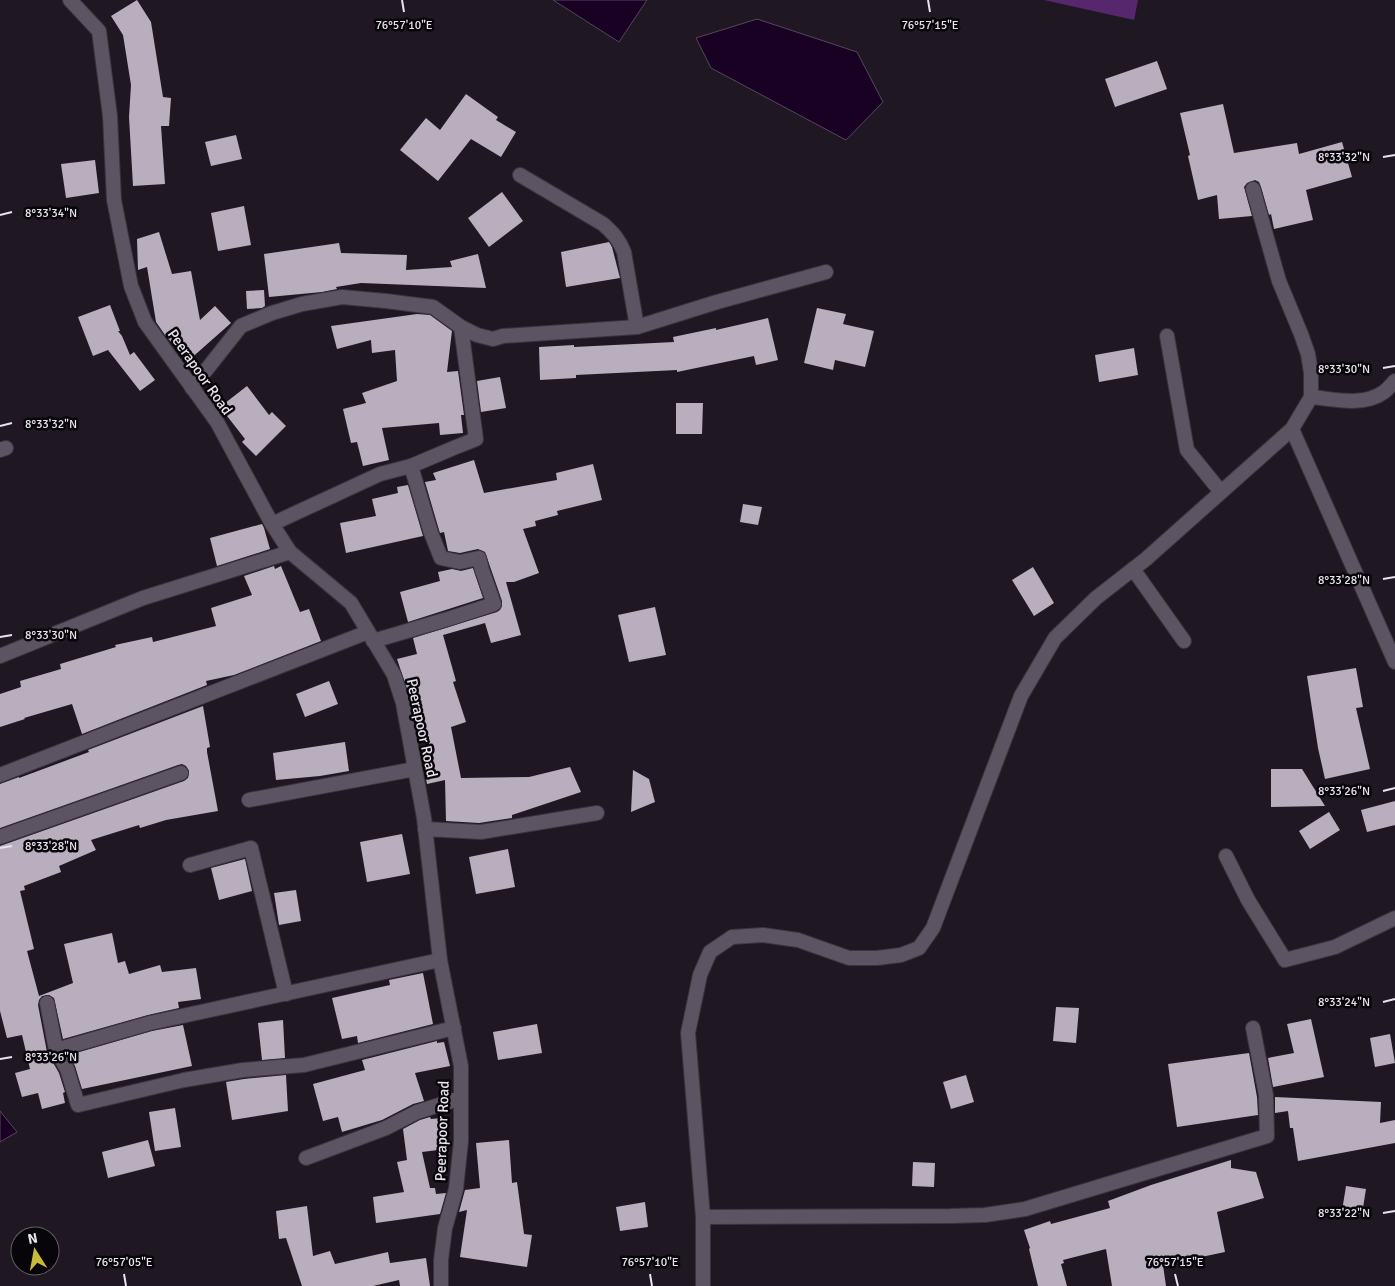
<svg xmlns="http://www.w3.org/2000/svg" width="1395" height="1286" font-family="Signika,sans-serif">
<style>
.green{fill:#57276e}
.water{fill:#190124;stroke:#574560}
.building{fill:#b8aebe}
.lines{fill:none;stroke-linecap:round;stroke-linejoin:round}
.minor-casing{stroke:#3a353d;stroke-width:16}
.minor{stroke:#5c5462;stroke-width:14}
.ticks{fill:none;stroke:#e9e3ec;stroke-width:2}
.labels{text-anchor:middle;dominant-baseline:central;stroke-width:5;stroke-linejoin:round;paint-order:stroke}
.street-label{font-size:15px;fill:#e9e3ec;stroke:#070509}
.ticks-label{font-size:12px;text-anchor:middle;fill:#e9e3ec;stroke:#070509;stroke-width:5;stroke-linejoin:round;paint-order:stroke}
</style>
<rect width="100%" height="100%" fill="#1f1823"/>
<polygon class="green" points="1044,0 1138,0 1134,20"/>
<g class="water">
<polygon points="553,0 647,0 619,42"/>
<polygon points="757,19 857,52 883,102 846,140 711,68 696,38"/>
<polygon points="0,1111 17,1132 0,1142"/>
</g>
<g class="building">
<polygon points="137,0 151,22 163,97 171,98 169,126 161,126 165,184 133,186 129,117 131,85 123,35 111,16"/>
<polygon points="1157,61 1167,89 1115,107 1105,79"/>
<polygon points="466,94 498,117 496,120 516,132 501,157 471,139 438,181 400,150 426,118 440,130"/>
<polygon points="1223,104 1234,153 1297,143 1299,154 1342,142 1352,177 1306,190 1313,220 1274,229 1271,214 1269,215 1261,187 1259,182 1255,180 1247,183 1244,187 1252,216 1219,219 1217,195 1198,200 1188,156 1190,155 1180,113"/>
<polygon points="236,135 242,159 211,166 205,142"/>
<polygon points="95,160 99,193 66,198 61,164"/>
<polygon points="502,192 523,221 489,247 468,218"/>
<polygon points="244,206 251,245 218,251 211,213"/>
<polygon points="159,232 172,274 191,271 200,320 215,306 231,323 188,361 165,335 156,322 147,267 138,270 137,239"/>
<polygon points="609,242 612,247 620,278 566,287 561,252"/>
<polygon points="339,243 341,253 407,255 406,270 452,267 450,261 478,254 486,288 361,283 336,287 337,289 322,292 269,297 264,254"/>
<polygon points="264,290 265,306 262,308 247,309 246,291"/>
<polygon points="110,305 120,331 118,331 122,336 130,355 134,352 155,380 140,391 108,350 93,356 78,317"/>
<polygon points="817,308 846,314 843,324 874,331 865,367 835,360 833,370 804,363"/>
<polygon points="417,314 430,315 452,331 447,372 458,371 464,415 461,415 463,433 440,435 439,423 382,428 389,460 363,466 357,442 351,443 343,409 366,403 362,393 397,381 395,350 372,353 371,340 337,349 331,326"/>
<polygon points="768,318 778,360 756,365 754,356 677,372 677,370 576,375 576,378 540,380 539,347 574,345 574,347 674,342 673,337 716,328 716,330"/>
<polygon points="1134,348 1138,375 1099,382 1095,355"/>
<polygon points="500,377 506,408 481,412 477,381"/>
<polygon points="247,386 269,415 272,412 286,426 256,456 242,442 245,439 220,407"/>
<polygon points="676,403 703,403 702,434 676,434"/>
<polygon points="474,460 484,493 557,480 556,473 593,464 602,500 557,511 558,515 535,521 536,526 523,529 539,573 514,582 506,582 521,635 491,643 485,623 443,635 456,681 453,682 466,722 451,727 461,778 529,777 570,767 581,792 512,815 512,818 479,823 446,821 445,780 427,784 423,761 434,759 412,694 409,695 397,659 417,654 413,638 497,612 500,610 502,606 502,601 485,552 478,549 460,553 448,551 444,532 440,533 439,530 425,482 436,480 433,473"/>
<polygon points="408,485 423,536 346,553 340,523 376,516 372,499 398,493 397,487"/>
<polygon points="743,504 762,507 758,525 740,522"/>
<polygon points="262,524 264,528 270,549 217,566 210,538"/>
<polygon points="274,566 275,569 281,566 300,612 309,609 321,641 234,675 206,681 207,685 82,734 72,704 24,718 25,719 0,727 0,694 21,687 20,681 61,669 60,664 116,647 115,645 152,637 153,642 216,626 211,608 252,595 244,576"/>
<polygon points="1033,567 1054,603 1034,616 1012,580"/>
<polygon points="473,568 483,598 408,622 400,592 440,581 438,572 452,569 461,571"/>
<polygon points="655,607 666,655 629,662 618,615"/>
<polygon points="1356,668 1363,707 1356,708 1370,769 1325,779 1318,748 1307,676"/>
<polygon points="329,681 338,704 305,717 296,694"/>
<polygon points="203,706 210,747 207,748 207,752 218,811 166,820 140,828 139,825 91,840 96,850 59,866 61,872 24,886 25,890 20,891 34,949 27,951 39,996 73,983 64,944 112,933 118,963 125,961 129,974 160,965 162,972 196,968 201,999 178,1002 179,1008 148,1015 63,1039 54,998 49,995 42,996 39,1000 38,1005 47,1052 59,1073 65,1092 63,1093 65,1103 42,1109 38,1093 22,1097 15,1073 30,1069 22,1035 7,1038 0,1011 0,846 184,781 188,778 189,771 186,766 182,764 178,765 0,828 0,784 19,777 19,778 89,752 88,750"/>
<polygon points="345,742 349,771 320,776 276,780 273,753"/>
<polygon points="1271,769 1302,769 1325,806 1271,807"/>
<polygon points="633,770 649,779 655,802 631,812"/>
<polygon points="1395,801 1395,825 1367,832 1361,810"/>
<polygon points="1329,812 1340,830 1310,849 1299,831"/>
<polygon points="402,834 410,874 367,882 360,842"/>
<polygon points="508,849 515,887 476,894 469,857"/>
<polygon points="245,859 252,891 219,900 211,868"/>
<polygon points="296,890 301,921 279,925 274,893"/>
<polygon points="423,973 433,1024 358,1043 357,1036 342,1039 332,998 390,985 389,980"/>
<polygon points="1056,1007 1079,1008 1076,1043 1053,1041"/>
<polygon points="1311,1019 1324,1077 1273,1087 1268,1058 1294,1053 1287,1024"/>
<polygon points="283,1020 285,1058 262,1060 258,1023"/>
<polygon points="537,1024 542,1053 498,1060 493,1032"/>
<polygon points="183,1025 192,1066 82,1089 75,1066 69,1055 152,1031"/>
<polygon points="1390,1034 1395,1063 1375,1067 1370,1038"/>
<polygon points="437,1041 437,1043 444,1042 450,1066 415,1073 424,1101 413,1104 382,1120 342,1132 338,1117 323,1121 313,1084 365,1070 362,1060"/>
<polygon points="1249,1053 1257,1097 1258,1115 1177,1127 1168,1064"/>
<polygon points="286,1075 288,1111 232,1120 226,1082 244,1079"/>
<polygon points="966,1075 974,1102 951,1109 943,1082"/>
<polygon points="1275,1097 1381,1102 1380,1123 1395,1120 1395,1143 1298,1161 1293,1128 1290,1128 1288,1111 1275,1113"/>
<polygon points="175,1108 181,1147 155,1151 149,1112"/>
<polygon points="430,1117 431,1119 442,1118 446,1149 422,1152 430,1188 435,1188 436,1194 446,1193 440,1214 376,1223 373,1197 404,1192 397,1162 407,1160 403,1129 420,1120"/>
<polygon points="148,1140 155,1166 108,1178 102,1152"/>
<polygon points="509,1140 512,1183 517,1182 524,1234 532,1235 527,1267 460,1257 467,1210 459,1212 465,1190 480,1188 476,1143"/>
<polygon points="1231,1160 1231,1168 1256,1172 1264,1198 1217,1212 1225,1252 1163,1265 1166,1286 1112,1286 1106,1249 1063,1260 1064,1263 1061,1264 1067,1286 1038,1286 1029,1249 1030,1248 1024,1230 1050,1221 1051,1224 1110,1208 1108,1201 1151,1185"/>
<polygon points="913,1162 935,1163 934,1187 912,1186"/>
<polygon points="1346,1186 1366,1189 1362,1214 1342,1211"/>
<polygon points="645,1202 648,1227 620,1231 616,1207"/>
<polygon points="307,1206 313,1256 330,1251 335,1264 388,1252 390,1263 426,1258 430,1286 400,1286 399,1280 373,1286 302,1286 286,1238 279,1239 276,1211"/>
</g>
<g class="lines">
<defs>
<g id="minor">
<polyline points="70,0 99,31 110,116 114,200 131,286 145,322 217,422 272,524 290,552 351,603 394,675 403,703 424,818 440,960 461,1066 461,1141 456,1189 445,1228 441,1260 441,1286"/>
<path d="M520 175 603 224C613 233 619 239 624 252L637 327"/>
<polyline points="1253,189 1279,281 1301,334 1308,354 1311,373 1311,397"/>
<polyline points="1167,336 1187,450 1221,492"/>
<polyline points="192,388 241,326 272,313 302,304 342,297 386,301 433,307 461,327 477,335 493,339 503,336 637,327 717,302 826,272"/>
<polyline points="1292,429 1395,662"/>
<polyline points="0,450 6,448"/>
<polyline points="411,466 456,447 476,439 461,327"/>
<polyline points="272,524 380,474 411,466 431,533 441,558 460,562 479,558 482,570 494,604 448,619 373,641"/>
<polyline points="1133,569 1184,641"/>
<polyline points="0,656 143,598 290,552"/>
<polyline points="0,775 368,632"/>
<polyline points="249,800 415,769"/>
<polyline points="425,829 481,832 597,813"/>
<polyline points="0,837 181,773"/>
<polyline points="1226,856 1248,900 1285,960 1335,947 1395,918"/>
<polyline points="190,865 251,848 286,994"/>
<polyline points="47,1003 56,1050 67,1069 78,1105 184,1080 243,1070 304,1065 454,1028"/>
<polyline points="56,1050 150,1023 440,960"/>
<polyline points="306,1158 386,1128 417,1112 461,1098"/>
<polyline points="703,1217 951,1216 985,1215 1025,1209 1267,1136 1266,1095 1253,1028"/>
<path d="M703 1286V1217L688 1033 700 975 710 952 732 937 763 935 798 940 849 958H877L901 955 919 948 933 928 1021 696 1055 638 1096 598 1146 559 1292 429 1311 397C1334 399 1363 407 1384 392 1388 389 1391 385 1395 381"/>
</g>
</defs>
<use href="#minor" class="minor-casing"/>
<use href="#minor" class="minor"/>
</g>
<path class="ticks" d="M402 0 404 12M928 0 930 12M1383 157 1395 155M0 215 12 212M1383 368 1395 366M0 426 12 423M1383 579 1395 577M0 637 12 635M1383 791 1395 788M0 848 12 846M1383 1002 1395 999M0 1059 12 1057M1383 1213 1395 1211M124 1274 126 1286M650 1274 652 1286M1175 1274 1178 1286"/>
<g class="labels">
<g class="street-label">
<text transform="translate(200 372) rotate(55)">Peerapoor Road</text>
<text transform="translate(422 728) rotate(78)">Peerapoor Road</text>
<text transform="translate(442 1131) rotate(-88)">Peerapoor Road</text>
</g>
</g>
<g class="ticks-label">
<text x="404" y="29">76°57'10"E</text>
<text x="930" y="29">76°57'15"E</text>
<text x="1344" y="161">8°33'32"N</text>
<text x="51" y="217">8°33'34"N</text>
<text x="1344" y="373">8°33'30"N</text>
<text x="51" y="428">8°33'32"N</text>
<text x="1344" y="584">8°33'28"N</text>
<text x="51" y="639">8°33'30"N</text>
<text x="1344" y="795">8°33'26"N</text>
<text x="51" y="850">8°33'28"N</text>
<text x="1344" y="1006">8°33'24"N</text>
<text x="51" y="1061">8°33'26"N</text>
<text x="1344" y="1217">8°33'22"N</text>
<text x="124" y="1266">76°57'05"E</text>
<text x="650" y="1266">76°57'10"E</text>
<text x="1175" y="1266">76°57'15"E</text>
</g>
<g transform="translate(35 1251) rotate(349)"><circle r="24" fill="#070509" stroke="#615e64"/>
<path d="M0-4L9 19L0 12L-9 19Z" fill="#c8bb3b"/>
<text y="-8" font-size="14" font-weight="bold" text-anchor="middle" fill="#e9e3ec">N</text>
</g>
</svg>
